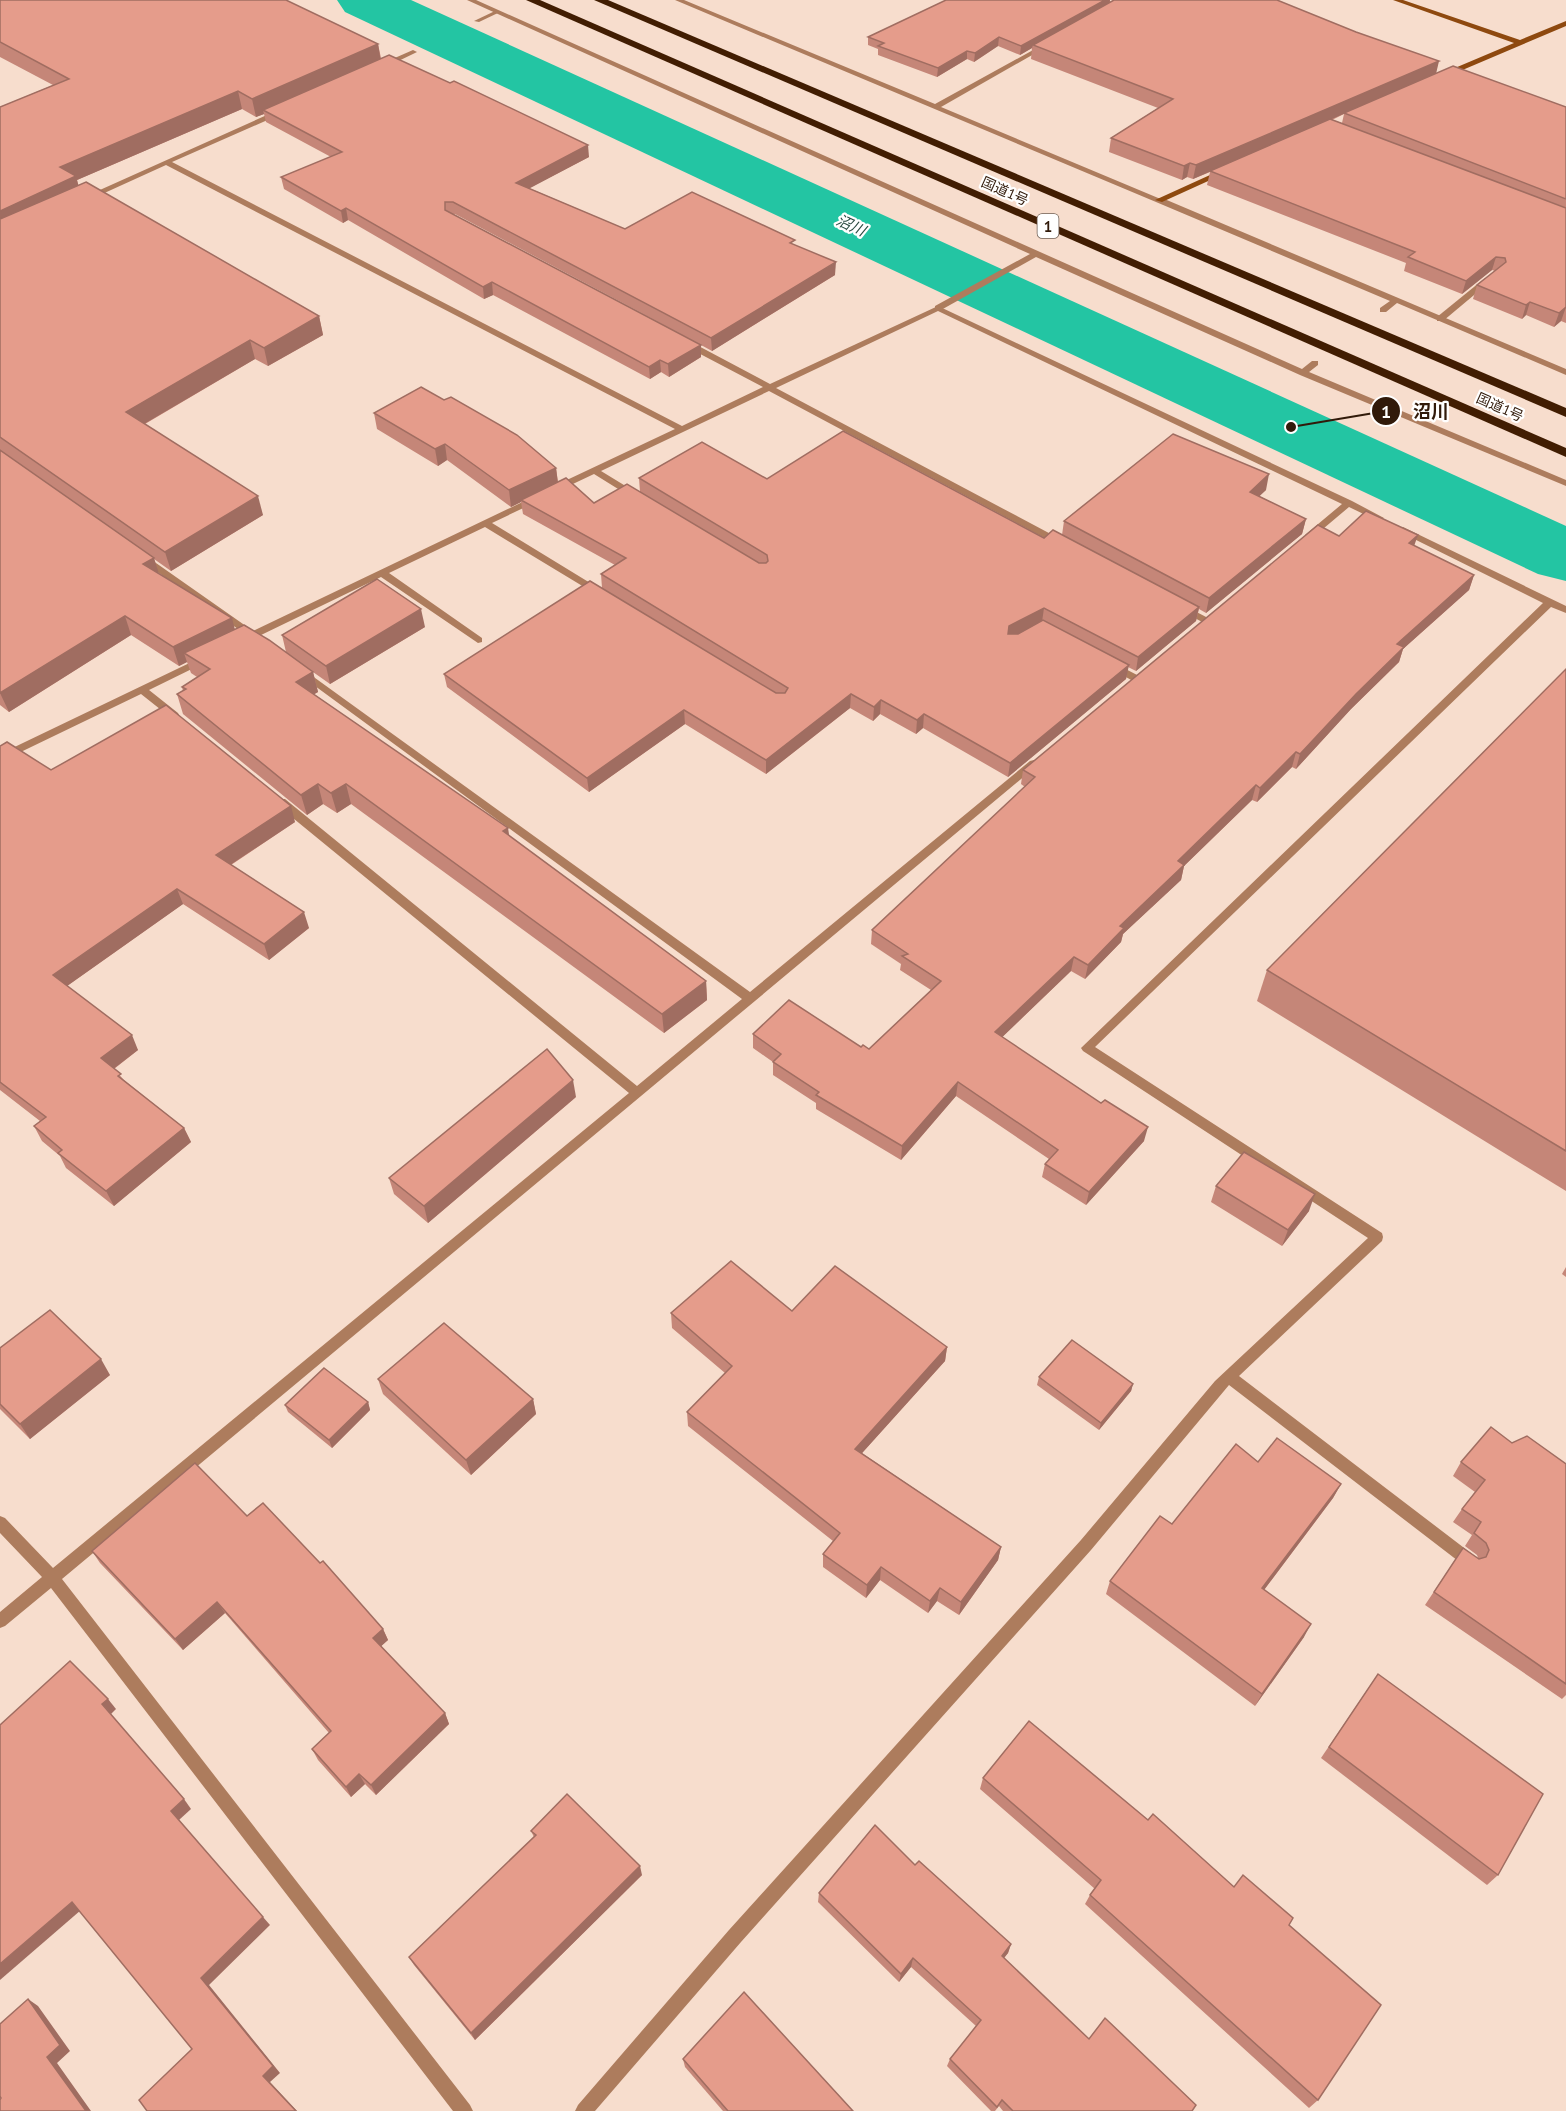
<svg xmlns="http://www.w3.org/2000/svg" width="1566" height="2111" font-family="'PT Sans','Noto Sans JP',sans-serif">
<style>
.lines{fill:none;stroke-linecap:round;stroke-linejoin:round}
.river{fill:#23c5a3;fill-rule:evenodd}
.lane{fill:#ad7c5d;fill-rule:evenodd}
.street{fill:#ad7c5d;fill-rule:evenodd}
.secondary{fill:#8e490f;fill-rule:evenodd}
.highway{fill:#411d02;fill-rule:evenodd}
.wall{fill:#c58678;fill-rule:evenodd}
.shaded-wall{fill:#a06d61}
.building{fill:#e59c8b;stroke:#a06d61;stroke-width:1.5}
.labels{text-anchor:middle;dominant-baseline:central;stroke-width:4.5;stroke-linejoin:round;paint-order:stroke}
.far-street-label{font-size:14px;fill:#311a0a;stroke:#fff}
.far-water-label{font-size:15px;font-style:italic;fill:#2b4a41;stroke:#fff}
.shield{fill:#fff;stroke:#6f5f54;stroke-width:1.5}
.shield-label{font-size:15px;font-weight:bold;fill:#311a0a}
.leader{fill:none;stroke:#311a0a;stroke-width:2}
.callout-dot{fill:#311a0a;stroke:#fff;stroke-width:2}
.mark-label{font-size:18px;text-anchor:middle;font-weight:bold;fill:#fff}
.callout-label{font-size:18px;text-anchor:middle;font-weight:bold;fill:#311a0a;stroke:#fff;stroke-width:4.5;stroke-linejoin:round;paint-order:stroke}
</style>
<rect width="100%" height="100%" fill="#f7ddcd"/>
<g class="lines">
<polygon class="river" points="337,0 411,0 1566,526 1566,581 1538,574 345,12"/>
<g class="lane">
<polygon points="467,0 476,0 1302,369 1312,361 1318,361 1318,365 1309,372 1566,480 1566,486 1300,375 1036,257 941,310 935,310 935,306 1030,254"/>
<polygon points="1156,198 1162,198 1566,369 1566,375 1397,303 1386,312 1380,312 1380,308 1390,301 1156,202"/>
</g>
<g class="street">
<polygon points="675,0 684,0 935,104 1044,44 1048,44 1048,46 941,107 1163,200 1156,202"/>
<polygon points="495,11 500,12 479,22 474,21"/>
<polygon points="413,50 417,52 415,53 388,66 381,64"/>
<polygon points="278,110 281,110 281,114 172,162 682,426 763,387 685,346 685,342 691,342 770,384 938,306 1352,501 1384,518 1379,521 1376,520 1349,507 1311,539 1305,539 1305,535 1342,504 938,311 776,388 1062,540 1062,544 1056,544 769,391 601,471 637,493 637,497 631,497 594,474 558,491 552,491 552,487 675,429 166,165 89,200 82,198"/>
<polygon points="1485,278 1492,280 1443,321 1437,321 1437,317"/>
<polygon points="537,495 542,498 540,500 492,523 600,589 600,593 594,593 485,527 389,573 482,638 482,642 478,643 381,577 259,636 258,638 244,642 239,639 245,634 138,558 143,555 146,556 253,631"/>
<polygon points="1403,527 1566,606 1566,613 1551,607 1095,1047 1382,1233 1383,1237 1382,1241 1239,1376 1476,1557 1478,1562 1476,1567 1471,1569 1466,1567 1229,1385 1091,1550 741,1942 595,2111 575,2111 578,2105 729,1930 1081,1540 1215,1381 1368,1238 1083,1051 1081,1048 1543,603 1400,532 1398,530"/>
<polygon points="1183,605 1210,619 1212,621 1207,624 1204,623 1180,610 1178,608"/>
<polygon points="202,657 206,658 206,662 149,690 178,713 179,715 178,717 170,717 141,694 0,762 0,754"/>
<polygon points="1112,662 1141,677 1141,681 1133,681 1108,667 1107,665"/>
<polygon points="304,670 750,992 1030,761 1034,760 1039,764 62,1579 470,2105 473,2111 453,2111 51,1588 5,1626 0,1628 0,1612 42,1577 0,1533 0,1516 5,1518 53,1568 629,1093 277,805 276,802 277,799 285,799 637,1086 742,999 300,675 299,673"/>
</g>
<g class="secondary">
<polygon points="1393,0 1403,0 1520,40 1566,21 1566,26 1446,77 1442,75 1443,73 1514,43"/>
<polygon points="1221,170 1228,172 1162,202 1155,200"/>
</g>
<g class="highway">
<polygon points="526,0 540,0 1566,448 1566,457"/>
<polygon points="594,0 608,0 1566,408 1566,417"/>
</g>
</g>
<g class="wall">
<path d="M0 0 378 44 381 58 589 157 529 188 625 229 795 245 835 275 712 351 701 345V357L669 377 661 372 650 379 493 295 484 299 348 220 343 223 284 189 281 177 331 157 266 122 264 114 256 117 242 109 77 180 78 185 319 316 323 335 268 366 255 359 145 424 263 515 171 571 154 559 158 573 235 629 286 652 282 635 425 627 330 684 313 672 318 692 314 694 509 836 706 981 707 1000 664 1033 351 804 337 813 323 804 307 815 183 714 177 694 183 691 182 687 197 677 191 673 187 662 179 666 131 635 9 712 0 705V107L53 85 0 57ZM453 214H455L668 327Z"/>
<path d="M946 0H1110V3L1436 74 1566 107V323L1561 321 1554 327 1526 315 1522 319 1473 299 1477 285 1495 271 1492 270 1462 294 1404 271 1406 263 1207 185 1210 172 1193 179 1187 177 1182 180 1109 152 1111 138 1158 108 1031 59 1032 48 1020 55 998 46 974 62 967 59 937 77 878 55V49L868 45V37ZM1344 114 1342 123 1332 120Z"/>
<polygon points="374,413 556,468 558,482 594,503 640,492 639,478 767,479 1044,538 1062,535 1064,521 1266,490 1259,496 1306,519 1302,534 1206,613 1199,609 1196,621 1136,671 1128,667 1126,679 1008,777 923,728 916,734 880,714 873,721 850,708 766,774 685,724 589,792 447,687 444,674 602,588 601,574 615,565 523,514 521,502 511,507 447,460 438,466 377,429"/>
<polygon points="1339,536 1414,546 1474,575 1469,590 1403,649 1399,662 1351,709 1296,769 1292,767 1257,802 1252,800 1184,866 1181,880 1123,934 1121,942 1085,979 1071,971 1002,1037 1144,1141 1086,1205 1042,1177 1045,1164 1049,1159 956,1096 901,1160 816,1109 816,1103 773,1075 773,1062 753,1048 753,1034 861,1047 869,1049 931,990 900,970 901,964 871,944 872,930 1025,787 1021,784 1023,770"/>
<polygon points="1566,669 1566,1191 1257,1001 1267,970"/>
<polygon points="0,746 51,770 295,822 231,865 309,928 269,960 183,904 67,986 138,1050 114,1069 124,1080 184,1128 191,1142 114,1206 66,1168 60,1156 42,1141 34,1126 40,1121 0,1090"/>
<polygon points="576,1097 428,1223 394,1194 389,1178"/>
<polygon points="1216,1186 1309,1211 1282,1246 1211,1202"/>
<polygon points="1566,1267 1566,1277 1562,1274"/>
<polygon points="792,1311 947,1347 945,1361 862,1453 1001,1547 998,1560 959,1615 937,1601 928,1613 880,1580 866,1598 823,1567 823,1554 833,1541 688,1426 687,1412 725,1373 672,1328 671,1313"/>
<polygon points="0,1348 110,1375 30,1439 0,1409"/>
<polygon points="1039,1377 1133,1384 1131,1391 1099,1430 1037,1385"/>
<polygon points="378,1379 533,1399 536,1414 471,1475 383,1394"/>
<polygon points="368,1402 370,1410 332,1448 288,1412 285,1405"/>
<polygon points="1512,1443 1566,1464 1566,1695 1562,1699 1425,1605 1463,1548 1478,1558 1477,1555 1465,1546 1472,1535 1453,1522 1462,1509 1475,1492 1453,1476 1461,1462"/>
<polygon points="1258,1462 1341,1484 1333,1498 1264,1590 1304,1637 1255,1706 1106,1594 1110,1581 1172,1524"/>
<polygon points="247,1516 320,1563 383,1629 388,1640 381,1646 445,1713 449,1724 376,1795 365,1784 351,1797 318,1760 312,1749 329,1733 225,1613 183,1650 100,1563 92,1551"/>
<polygon points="1378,1674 1498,1875 1487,1885 1321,1758"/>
<polygon points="983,1778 1148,1820 1234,1887 1289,1925 1318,2100 1309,2108 1085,1904 1090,1895 1095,1889 980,1789"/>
<polygon points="531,1831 642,1875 475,2040 414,1965 409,1957 534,1837"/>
<polygon points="915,1865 1011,1944 1008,1953 1004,1958 1089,2039 1192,2111 1003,2111 999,2106 995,2111 991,2111 947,2066 950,2059 976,2026 911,1967 899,1982 818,1902 819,1893"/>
<polygon points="683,2059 853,2111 723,2111 685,2067"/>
</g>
<g class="shaded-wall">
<polygon points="1105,0 1110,0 1109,6 1033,45 1032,48 1020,55 1021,46"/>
<polygon points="999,37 998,46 974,62 975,53"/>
<polygon points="378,44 381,62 263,110 264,114 256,117 252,99"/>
<polygon points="967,51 967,59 937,77 938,68"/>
<polygon points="1439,61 1436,74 1193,179 1196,165"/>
<polygon points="238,91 242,109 77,180 81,195 0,232 0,211 60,167"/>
<polygon points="588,145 589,157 517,195 516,183"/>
<polygon points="1190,163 1187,177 1182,180 1184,166"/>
<polygon points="346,208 348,220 343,223 341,211"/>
<polygon points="1496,257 1492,270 1462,294 1466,281"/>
<polygon points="836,262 835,275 712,351 711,338"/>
<polygon points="492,282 493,295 484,299 483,287"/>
<polygon points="1530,302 1526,315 1522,319 1526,305"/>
<polygon points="1566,307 1561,321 1554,327 1559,313"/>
<polygon points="319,316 323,335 268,366 264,348"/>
<polygon points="250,340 255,359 132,431 126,412"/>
<polygon points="701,345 701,357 669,377 668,364"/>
<polygon points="660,360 661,372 650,379 649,367"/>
<polygon points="445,444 447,460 438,466 435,449"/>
<polygon points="556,468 558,484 521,500 521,502 511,507 509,490"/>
<polygon points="1269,474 1266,490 1247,508 1250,492"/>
<polygon points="258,496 263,515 171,571 165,552"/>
<polygon points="1306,519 1302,534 1206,613 1209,598"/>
<polygon points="1418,535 1413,549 1409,543"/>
<polygon points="154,558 160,577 143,564"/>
<polygon points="1474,575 1469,590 1403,649 1399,662 1351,709 1296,769 1300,754 1397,644"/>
<polygon points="1199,607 1196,621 1136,671 1138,657"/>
<polygon points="1044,608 1042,622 1007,640 1009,626"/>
<polygon points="421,609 425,627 330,684 326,666"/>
<polygon points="125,616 131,635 9,712 0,693"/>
<polygon points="232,618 237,638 184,653 187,662 179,666 173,647"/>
<polygon points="1129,665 1126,679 1008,777 1010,763"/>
<polygon points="313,672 318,692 301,702 296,682"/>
<polygon points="851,694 850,708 766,774 766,760"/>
<polygon points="881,700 880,714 873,721 874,707"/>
<polygon points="684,710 685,724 589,792 587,778"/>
<polygon points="924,714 923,728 916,734 917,720"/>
<polygon points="1296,752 1292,767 1257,802 1260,788"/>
<polygon points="318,784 323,804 307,815 301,795"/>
<polygon points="346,784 351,804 337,813 331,793"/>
<polygon points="1256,785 1252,800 1184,866 1181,880 1123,934 1121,942 1085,979 1088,965 1120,926 1178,861"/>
<polygon points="291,806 295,822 221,871 216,855"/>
<polygon points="508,828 511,847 503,831"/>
<polygon points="177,889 183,904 60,991 53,975"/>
<polygon points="304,912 309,928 269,960 264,944"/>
<polygon points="1074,957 1071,971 993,1046 995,1032"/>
<polygon points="706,981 707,1000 664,1033 662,1014"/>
<polygon points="132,1035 138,1050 108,1073 101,1058"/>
<polygon points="573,1080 576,1097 428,1223 424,1206"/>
<polygon points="958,1082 956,1096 901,1160 902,1146"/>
<polygon points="1148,1127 1144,1141 1086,1205 1089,1192"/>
<polygon points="184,1128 191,1142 114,1206 106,1191"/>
<polygon points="1315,1194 1309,1211 1282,1246 1288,1230"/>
<polygon points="947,1347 945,1361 854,1462 855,1449"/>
<polygon points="101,1359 110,1375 30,1439 20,1424"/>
<polygon points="1133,1384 1131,1391 1099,1430 1101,1423"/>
<polygon points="533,1399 536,1414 471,1475 466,1460"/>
<polygon points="368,1402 370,1410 332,1448 329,1440"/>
<polygon points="1341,1484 1333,1498 1255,1602 1262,1588"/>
<polygon points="1001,1547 998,1560 959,1615 961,1602"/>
<polygon points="881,1567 880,1580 866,1598 867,1585"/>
<polygon points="940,1588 937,1601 928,1613 930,1601"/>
<polygon points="217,1602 225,1613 183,1650 175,1639"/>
<polygon points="1311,1624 1304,1637 1255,1706 1262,1694"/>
<polygon points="383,1629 388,1640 378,1649 373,1638"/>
<polygon points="108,1699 116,1709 111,1714 102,1704"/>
<polygon points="445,1713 449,1724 376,1795 371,1785"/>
<polygon points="359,1774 365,1784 351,1797 346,1787"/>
<polygon points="184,1799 191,1809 179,1820 171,1811"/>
<polygon points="640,1866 642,1875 475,2040 471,2033"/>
<polygon points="72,1902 81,1910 0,1980 0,1964"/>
<polygon points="263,1917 270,1925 209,1985 280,2073 270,2082 297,2111 296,2111 263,2076 201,1978"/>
<polygon points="1011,1944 1008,1953 999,1964 1002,1956"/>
<polygon points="913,1958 911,1967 899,1982 901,1974"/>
<polygon points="28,1999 38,2006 70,2051 57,2063 91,2111 86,2111 47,2057"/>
</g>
<g class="building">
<polygon points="0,0 286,0 378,44 252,99 238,91 60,167 76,176 0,211 0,107 69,79 0,42"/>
<polygon points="946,0 1105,0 1021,46 999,37 975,53 967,51 938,68 878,46 884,43 868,37"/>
<polygon points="1114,0 1277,0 1356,32 1439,61 1196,165 1190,163 1184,166 1111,138 1173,99 1033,45"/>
<polygon points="389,55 450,83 454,81 588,145 516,183 625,229 692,192 795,240 790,243 836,262 711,338 453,202 445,202 445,210 701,345 668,364 660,360 649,367 492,282 483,287 346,208 341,211 281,177 342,152 263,110"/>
<polygon points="1453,66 1566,107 1566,199 1344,113"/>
<polygon points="1330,119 1566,208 1566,307 1559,313 1530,302 1526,305 1477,285 1506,262 1505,258 1496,257 1466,281 1408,257 1415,252 1210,171"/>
<polygon points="86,182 319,316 264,348 250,340 126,412 258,496 165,552 0,437 0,219"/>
<polygon points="421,387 444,400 451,397 517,435 556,468 509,490 445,444 435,449 374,413"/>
<polygon points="843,431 1044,538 1053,530 1199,607 1138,657 1044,608 1009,626 1008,634 1018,634 1043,620 1129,665 1010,763 924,714 917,720 881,700 874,707 851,694 766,760 684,710 587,778 444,674 590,581 776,693 785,693 788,688 601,574 626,558 521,500 566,478 594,503 627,484 759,563 766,563 768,561 767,555 639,478 702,442 767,479"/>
<polygon points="1173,434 1269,474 1250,492 1306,519 1209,598 1064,521"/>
<polygon points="0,450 154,558 143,564 232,618 173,647 125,616 0,693"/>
<polygon points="1366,511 1418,535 1409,543 1474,575 1397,644 1404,647 1356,694 1300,754 1296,752 1260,788 1256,785 1178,861 1184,865 1120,926 1124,928 1088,965 1074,957 995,1032 1101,1103 1105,1100 1148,1127 1089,1192 1045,1164 1058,1150 958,1082 902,1146 816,1095 819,1092 773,1062 781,1054 753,1034 789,1000 861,1047 863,1045 869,1049 941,981 902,956 908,954 872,930 1035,777 1023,770 1318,525 1339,536"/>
<polygon points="377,579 421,609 326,666 282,635"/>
<polygon points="244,625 269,640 313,672 296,682 508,828 503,831 706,981 662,1014 346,784 331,793 318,784 301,795 177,694 186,689 182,687 210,669 184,653"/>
<polygon points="1566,669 1566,1151 1267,970"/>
<polygon points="166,705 291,806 216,855 304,912 264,944 177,889 53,975 132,1035 101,1058 121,1074 118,1076 184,1128 106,1191 58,1153 62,1150 34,1126 46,1117 0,1082 0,746 7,742 51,770"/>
<polygon points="547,1049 573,1080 424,1206 389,1178"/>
<polygon points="1244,1152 1315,1194 1288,1230 1216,1186"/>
<polygon points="731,1261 792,1311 835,1266 947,1347 855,1449 1001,1547 961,1602 940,1588 930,1601 881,1567 867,1585 823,1554 840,1533 687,1412 732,1366 671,1313"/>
<polygon points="50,1310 101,1359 20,1424 0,1404 0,1348"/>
<polygon points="444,1323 533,1399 466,1460 378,1379"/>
<polygon points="1072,1340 1133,1384 1101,1423 1039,1377"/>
<polygon points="324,1368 368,1402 329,1440 285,1405"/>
<polygon points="1491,1427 1512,1443 1527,1436 1566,1464 1566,1684 1434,1592 1463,1548 1479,1559 1486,1557 1489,1550 1486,1543 1474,1533 1481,1522 1462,1509 1485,1480 1461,1462"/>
<polygon points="1277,1438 1341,1484 1262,1588 1311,1624 1262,1694 1110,1581 1160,1516 1172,1524 1236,1444 1258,1462"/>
<polygon points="195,1463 247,1516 263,1503 320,1563 323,1561 383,1629 373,1638 445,1713 371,1785 359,1774 346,1787 312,1749 331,1731 217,1602 175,1639 92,1551"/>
<polygon points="70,1661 108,1699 102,1704 184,1799 171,1811 263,1917 201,1978 273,2066 263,2076 296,2111 147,2111 139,2100 192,2049 72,1902 0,1964 0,1725"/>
<polygon points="1378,1674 1543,1794 1498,1875 1329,1747"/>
<polygon points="1029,1721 1148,1820 1153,1814 1234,1887 1243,1875 1293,1918 1289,1925 1381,2005 1318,2100 1090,1895 1101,1880 983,1778"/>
<polygon points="567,1794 640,1866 471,2033 409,1957 536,1835 531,1831"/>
<polygon points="875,1825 915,1865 919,1861 1011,1944 1002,1956 1089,2039 1105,2018 1196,2105 1192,2111 1013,2111 1002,2100 997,2107 950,2059 981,2020 913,1958 901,1974 819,1893"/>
<polygon points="744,1992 853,2111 728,2111 683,2059"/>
<polygon points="28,1999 60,2045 47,2057 86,2111 0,2111 0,2100 1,2098 0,2096 0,2024"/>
</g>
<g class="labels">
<g class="far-street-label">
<text transform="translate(1005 191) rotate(24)">国道1号</text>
<text transform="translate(1500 407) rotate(24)">国道1号</text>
</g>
<g class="far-water-label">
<text transform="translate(851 225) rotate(25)">沼川</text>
</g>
<rect class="shield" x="1037.5" y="214" width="21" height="24" rx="4.5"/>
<g class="shield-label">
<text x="1048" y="226">1</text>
</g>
</g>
<path class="leader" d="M1291 427L1386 411"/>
<g class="callout-dot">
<circle cx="1291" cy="427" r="6"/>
<circle cx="1386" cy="411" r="15"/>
</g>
<g class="mark-label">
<text x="1386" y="418">1</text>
</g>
<g class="callout-label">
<text x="1431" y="418">沼川</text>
</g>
</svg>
